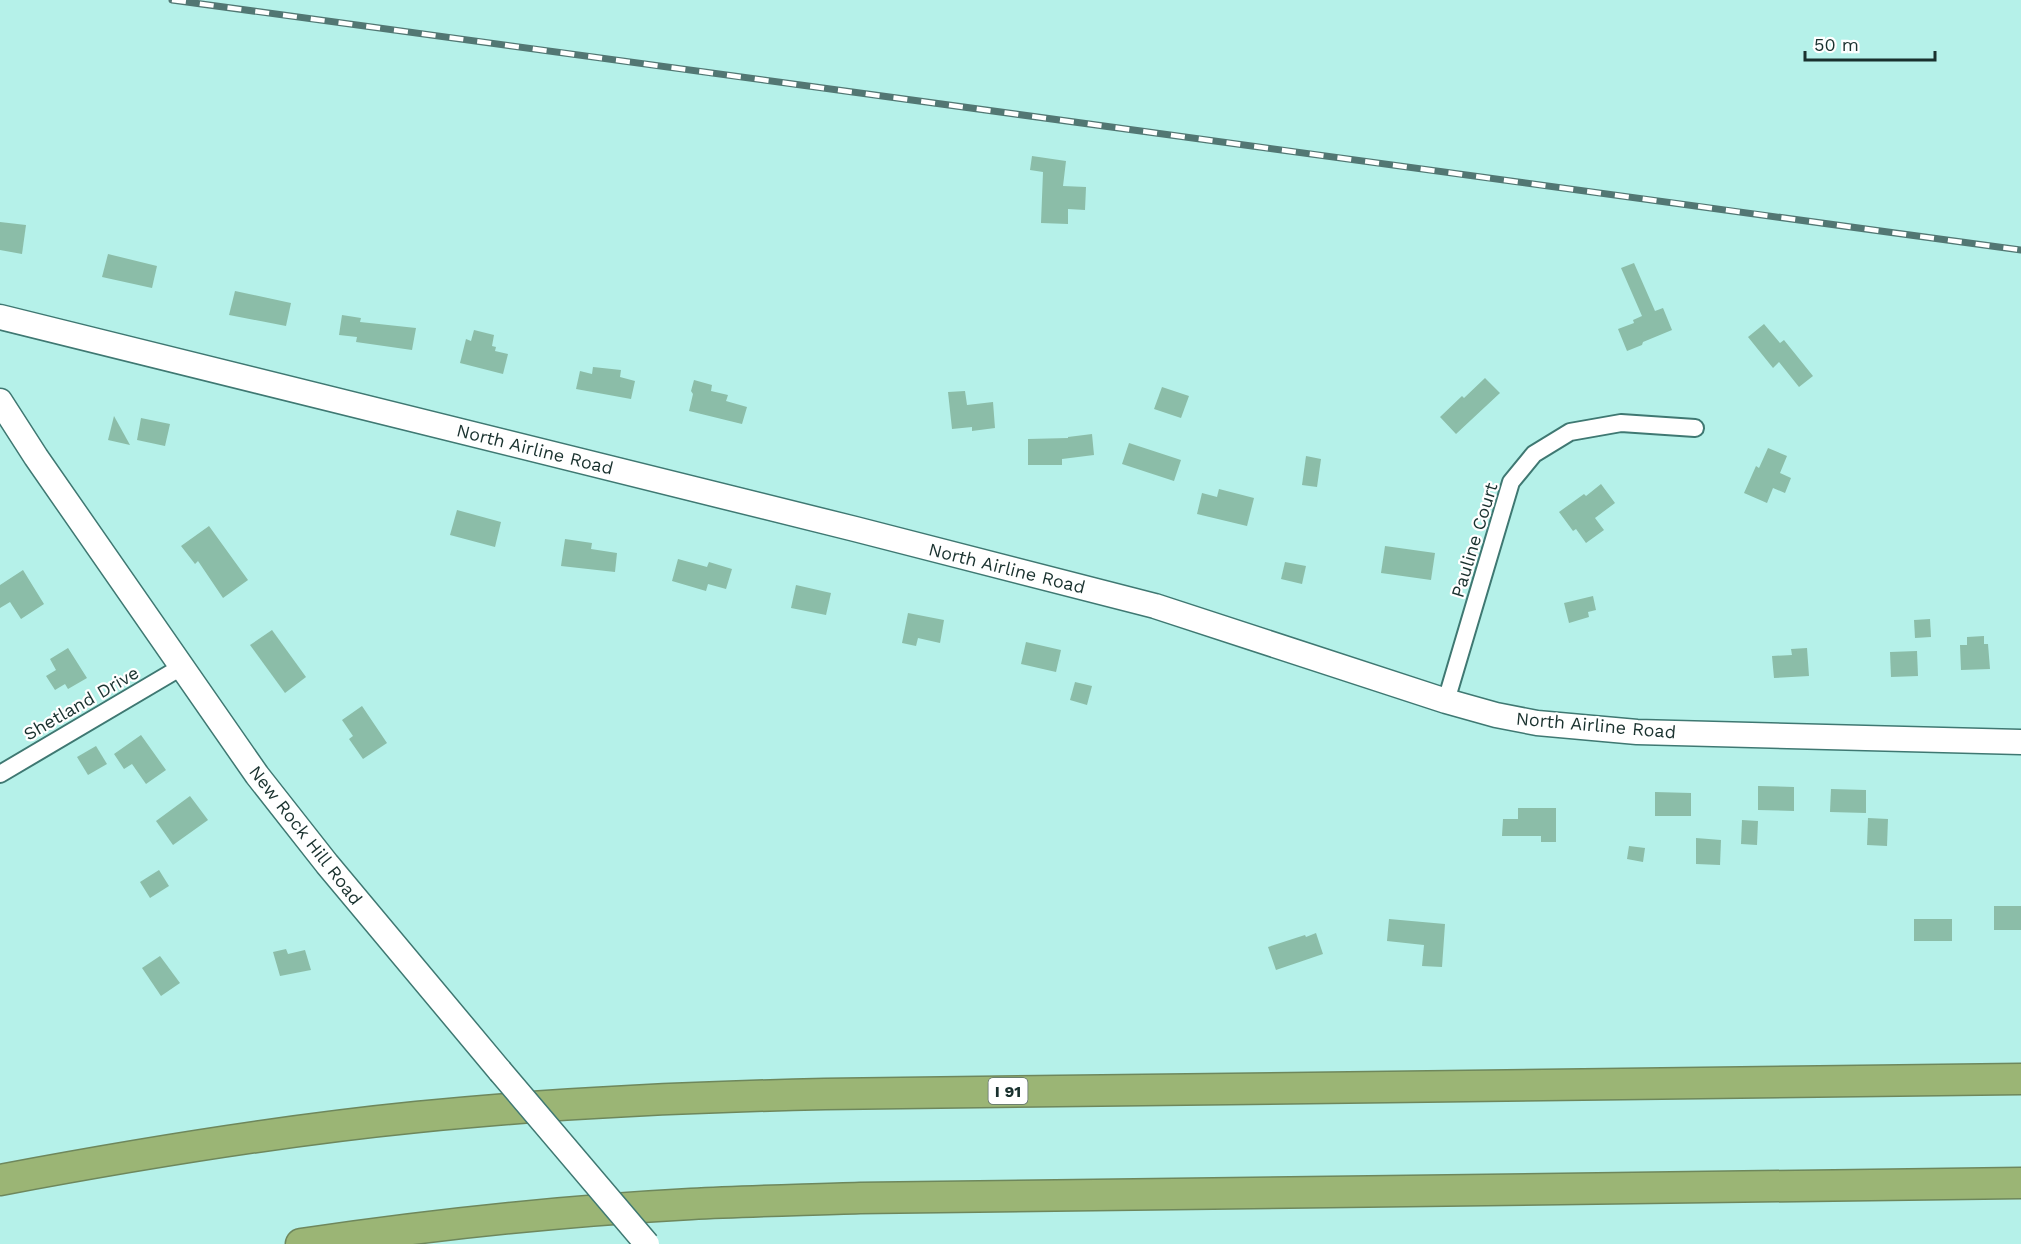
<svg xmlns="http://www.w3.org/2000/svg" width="2021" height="1244" font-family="'Work Sans',sans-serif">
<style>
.building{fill:#8bbda8}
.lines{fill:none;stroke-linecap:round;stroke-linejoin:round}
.minor-casing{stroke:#3f7872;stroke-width:20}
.secondary-casing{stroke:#3f7872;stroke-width:27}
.motorway-casing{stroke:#6e875c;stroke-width:33}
.minor{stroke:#fff;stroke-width:16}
.secondary{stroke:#fff;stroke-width:24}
.motorway{stroke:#9bb575;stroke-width:30}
.rail-casing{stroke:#527773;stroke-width:7}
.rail{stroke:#fff;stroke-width:4.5;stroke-dasharray:14;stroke-linecap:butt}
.secondary-bridge-casing{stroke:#3f7872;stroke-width:27;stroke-linecap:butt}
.secondary-bridge{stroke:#fff;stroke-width:24}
.labels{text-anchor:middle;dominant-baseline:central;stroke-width:4.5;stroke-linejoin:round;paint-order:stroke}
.shield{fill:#fff;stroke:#5e6f6d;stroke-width:1.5}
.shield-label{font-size:16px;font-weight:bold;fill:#19312e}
.street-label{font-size:18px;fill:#19312e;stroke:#fff}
</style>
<rect width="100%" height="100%" fill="#b5f1e9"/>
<g class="building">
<polygon points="1032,156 1066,161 1063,186 1086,187 1085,210 1068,209 1068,224 1041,223 1043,172 1030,170"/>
<polygon points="0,222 26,225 22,254 0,250"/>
<polygon points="108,254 157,266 152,288 102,277"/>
<polygon points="1634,263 1655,311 1663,308 1672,330 1643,342 1642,345 1627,351 1618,329 1634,323 1633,320 1642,316 1621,268"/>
<polygon points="235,291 291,303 286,326 229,315"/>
<polygon points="342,315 361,318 360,322 416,328 412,350 356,342 357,337 339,335"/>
<polygon points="1764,324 1780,343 1784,340 1813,376 1799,387 1779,362 1773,368 1748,337"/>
<polygon points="474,330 494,335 492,346 496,347 495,351 508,354 503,374 460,363 466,339 471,341"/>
<polygon points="593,367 621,370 620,377 635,381 631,399 576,389 580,371 592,374"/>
<polygon points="1485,378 1500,393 1456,434 1440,417 1462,396 1464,398"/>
<polygon points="694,380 712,385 711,391 728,395 726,401 747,407 742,424 689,411 693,394 691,391"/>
<polygon points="1162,387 1189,396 1181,418 1154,409"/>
<polygon points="965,391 967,405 993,402 995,428 972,431 972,427 952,429 948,392"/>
<polygon points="114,416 130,445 108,440"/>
<polygon points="141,418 170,424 165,446 137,440"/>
<polygon points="1092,434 1094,455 1062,459 1062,465 1028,465 1028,439 1068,438 1068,437"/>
<polygon points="1129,443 1181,460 1174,481 1122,464"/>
<polygon points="1768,448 1787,456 1780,473 1791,478 1785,493 1773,488 1767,503 1744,493 1756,466 1759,468"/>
<polygon points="1306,456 1321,459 1317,487 1302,485"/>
<polygon points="1601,484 1615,503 1595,518 1604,530 1586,543 1576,529 1573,531 1559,512 1584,494 1586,496"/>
<polygon points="1219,489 1254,498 1247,526 1197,514 1202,493 1217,497"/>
<polygon points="457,510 501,522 495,547 450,535"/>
<polygon points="209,526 248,580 223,598 198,561 195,564 181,546"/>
<polygon points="565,539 592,543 591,549 617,553 615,572 561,566"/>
<polygon points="1385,546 1435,553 1431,580 1381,573"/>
<polygon points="678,559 707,567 709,562 732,569 726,589 708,584 706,591 672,581"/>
<polygon points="1285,562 1306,566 1302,584 1281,579"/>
<polygon points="23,570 44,604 21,619 10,602 0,608 0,585"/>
<polygon points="796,585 831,593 826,615 791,608"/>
<polygon points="1593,596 1596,610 1588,612 1589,617 1569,623 1564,603"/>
<polygon points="908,613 944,620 940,643 918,638 916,646 902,643"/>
<polygon points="1930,619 1931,637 1915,638 1914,620"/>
<polygon points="272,630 306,677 285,693 250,645"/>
<polygon points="1984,636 1984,644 1988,644 1990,669 1961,670 1960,645 1967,645 1967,637"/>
<polygon points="1026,642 1061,650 1056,672 1021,664"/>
<polygon points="68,648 87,678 68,689 65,684 55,690 46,676 56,670 50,659"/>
<polygon points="1807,648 1809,676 1774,678 1772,656 1792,655 1791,649"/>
<polygon points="1917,651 1918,676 1891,677 1890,652"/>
<polygon points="1075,682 1092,686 1087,705 1070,700"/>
<polygon points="362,706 387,743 363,759 349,739 353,736 342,720"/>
<polygon points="141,735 166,770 146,784 132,764 124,769 114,754"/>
<polygon points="96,746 107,764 88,775 77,757"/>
<polygon points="1758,786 1794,787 1794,811 1758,810"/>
<polygon points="1831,789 1866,790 1866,813 1830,812"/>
<polygon points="1655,792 1691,793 1691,816 1655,816"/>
<polygon points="190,796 208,820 173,845 156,821"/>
<polygon points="1518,808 1556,808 1556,842 1541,842 1541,836 1502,836 1503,819 1518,819"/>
<polygon points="1868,818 1888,819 1887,846 1867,845"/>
<polygon points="1742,820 1758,821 1757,845 1741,844"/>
<polygon points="1696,838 1721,840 1720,865 1696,864"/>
<polygon points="1629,846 1645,848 1643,862 1627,859"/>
<polygon points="159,870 169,886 150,898 140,882"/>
<rect x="1994" y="906" width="27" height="24"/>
<polygon points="1389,919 1445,924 1442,967 1422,966 1424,945 1387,941"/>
<rect x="1914" y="919" width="38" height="22"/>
<polygon points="1316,933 1323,954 1276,970 1268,947 1305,935 1306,937"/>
<polygon points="286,949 288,954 305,950 311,970 280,976 273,952"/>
<polygon points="160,956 180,983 161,996 142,968"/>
</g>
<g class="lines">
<defs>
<g id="minor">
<polyline points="1446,701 1511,482 1534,454 1570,432 1621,423 1695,428"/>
<polyline points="0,774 183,666"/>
</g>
<g id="secondary">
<polyline points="0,317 855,529 1155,606 1446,701 1496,715 1537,723 1637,732 2021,742"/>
<polyline points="0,401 36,457 257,775 327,864 500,1071"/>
</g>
<g id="motorway">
<path d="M0 1180C138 1154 277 1131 417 1117 553 1103 689 1097 825 1094L2021 1079"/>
<path d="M301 1244C430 1225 561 1211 691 1204 747 1201 804 1200 860 1198L2021 1183"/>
</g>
</defs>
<use href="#minor" class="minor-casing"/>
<use href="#secondary" class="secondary-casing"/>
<use href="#motorway" class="motorway-casing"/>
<use href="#minor" class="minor"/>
<use href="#secondary" class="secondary"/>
<use href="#motorway" class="motorway"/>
<defs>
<polyline id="rail" points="172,0 2021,250"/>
</defs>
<use href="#rail" class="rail-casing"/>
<use href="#rail" class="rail"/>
<defs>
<polyline id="secondary-bridge" points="500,1071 647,1244"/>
</defs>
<use href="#secondary-bridge" class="secondary-bridge-casing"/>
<use href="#secondary-bridge" class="secondary-bridge"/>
</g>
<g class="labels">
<rect class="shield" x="988.5" y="1078" width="39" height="26" rx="4.5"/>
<g class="shield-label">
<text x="1008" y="1091">I 91</text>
</g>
<g class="street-label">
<text transform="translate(535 449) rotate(14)">North Airline Road</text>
<text transform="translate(1474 540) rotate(-73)">Pauline Court</text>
<text transform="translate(1007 568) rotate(14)">North Airline Road</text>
<text transform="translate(81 703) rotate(-30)">Shetland Drive</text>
<text transform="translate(1596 725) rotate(5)">North Airline Road</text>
<text transform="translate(306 835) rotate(52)">New Rock Hill Road</text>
</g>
</g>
<path d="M1805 51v9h130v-9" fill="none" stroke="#19312e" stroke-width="3"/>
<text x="1814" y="51" font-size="18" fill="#19312e" stroke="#ffffff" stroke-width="4.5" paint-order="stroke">50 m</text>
</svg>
